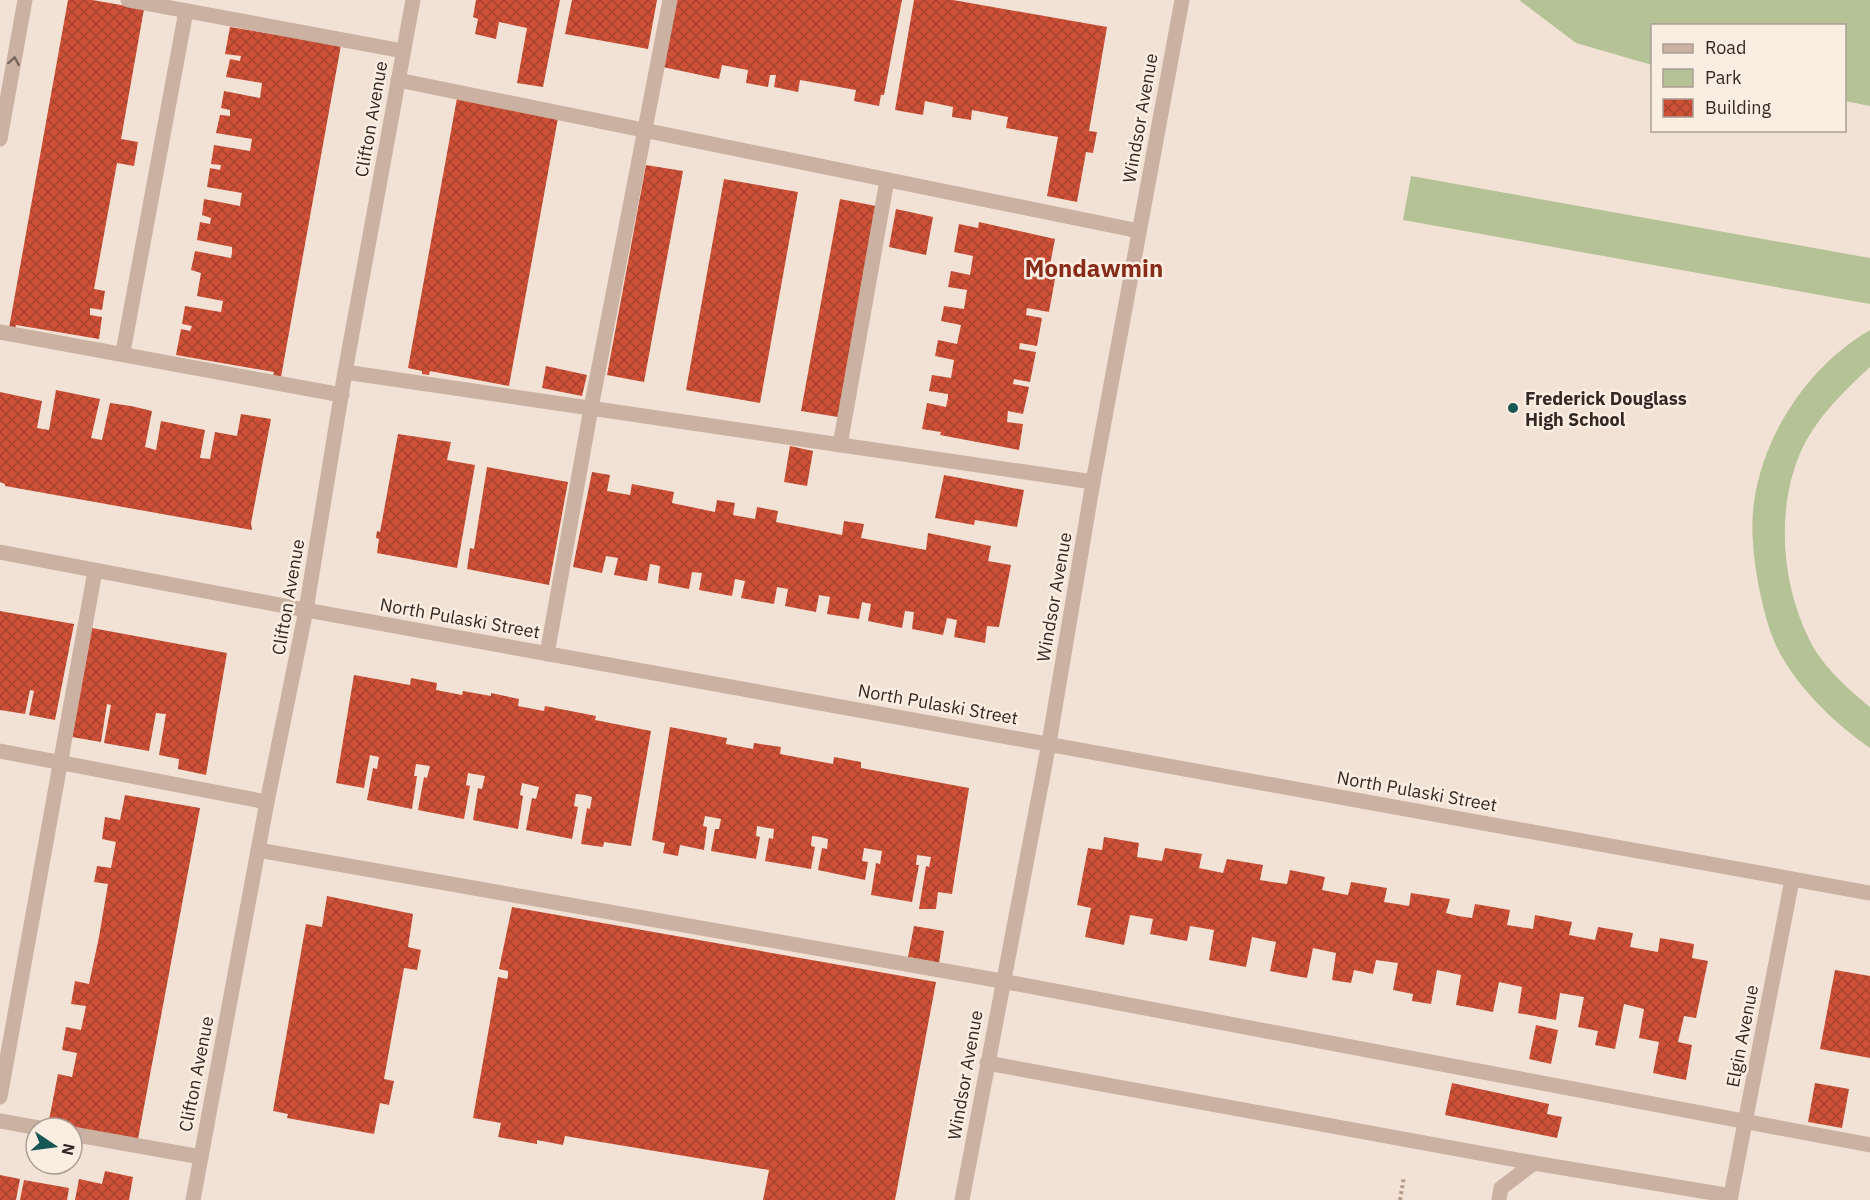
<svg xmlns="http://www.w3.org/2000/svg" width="1870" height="1200" font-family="'IBM Plex Sans',sans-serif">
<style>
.green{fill:#b5c295}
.building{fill:url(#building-cross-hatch)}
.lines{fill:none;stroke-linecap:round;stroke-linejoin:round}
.path{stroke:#b69b8b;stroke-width:4;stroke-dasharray:3 3;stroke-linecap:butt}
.service{stroke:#cab1a1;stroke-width:15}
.minor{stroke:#cab1a1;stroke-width:15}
.tertiary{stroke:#cab1a1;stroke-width:15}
.oneway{stroke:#78665c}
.poi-dot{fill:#175857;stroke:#faede1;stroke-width:2}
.labels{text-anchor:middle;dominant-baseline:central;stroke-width:5;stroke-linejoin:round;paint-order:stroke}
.street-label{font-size:18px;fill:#342824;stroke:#faede1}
.poi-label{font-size:18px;font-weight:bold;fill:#342824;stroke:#faede1;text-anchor:start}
.district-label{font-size:24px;font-weight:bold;fill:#882b18;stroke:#faede1}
</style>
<defs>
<pattern id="building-cross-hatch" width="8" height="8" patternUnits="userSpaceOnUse" patternTransform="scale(1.5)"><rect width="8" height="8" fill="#ce5137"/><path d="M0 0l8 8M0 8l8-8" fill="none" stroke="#a8432e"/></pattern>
</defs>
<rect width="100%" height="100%" fill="#f2e2d5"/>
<g class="green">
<polygon points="1519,0 1870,0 1870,106 1845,101 1844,26 1652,26 1652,65 1576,43"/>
<polygon points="1411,176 1870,258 1870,304 1403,220"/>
<path d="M1870 330V367C1843 392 1813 421 1799 456 1776 513 1782 584 1809 639 1822 666 1847 688 1870 707V748C1836 724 1803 693 1782 657 1770 637 1764 611 1759 588 1754 561 1750 530 1754 502 1764 432 1810 365 1870 330Z"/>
</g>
<g class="building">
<polygon points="68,0 92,0 144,9 121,139 138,142 134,166 117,163 94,289 105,291 102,310 90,308 90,315 102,317 99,339 16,325 15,329 9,328"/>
<polygon points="476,0 560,0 543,87 517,83 527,28 499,22 496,39 475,34 478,19 473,17"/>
<polygon points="572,0 657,0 648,49 565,34"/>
<polygon points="676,0 902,0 884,95 881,95 879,106 854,101 856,90 800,80 798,92 774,87 776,75 770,75 768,87 746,83 748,70 722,65 719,79 663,67"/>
<polygon points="914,0 953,0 1107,27 1089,131 1097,132 1093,153 1086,152 1077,202 1047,196 1058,137 1006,128 1008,117 972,110 971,120 952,117 953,107 925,101 923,115 895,110"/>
<polygon points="230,27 341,45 281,377 273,376 274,372 176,355 181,329 190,331 192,326 182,324 185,306 221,312 223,301 197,296 201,273 191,270 195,251 231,258 232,253 232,247 197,240 200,222 210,224 211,218 202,215 204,199 240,206 241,198 242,193 207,187 210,168 220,170 221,165 211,164 214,145 250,151 252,139 216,133 220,115 230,116 230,110 221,108 224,91 260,98 262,83 226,77 230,59 240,61 241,56 225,54"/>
<polygon points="457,98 558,118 509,386 430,371 429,375 422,374 422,371 408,368"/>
<polygon points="646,165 683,171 644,382 607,375"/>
<polygon points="724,179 798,192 760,403 686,390"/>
<polygon points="840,199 876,206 838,417 801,411"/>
<polygon points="896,209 933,217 926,255 889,247"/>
<polygon points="979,222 1055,239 1049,270 1035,267 1033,275 1055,279 1049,312 1027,308 1026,315 1042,318 1037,346 1020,343 1019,349 1036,352 1030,382 1014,379 1013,384 1029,387 1023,414 1008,411 1007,422 1023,424 1019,450 940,435 941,432 922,429 927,403 946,407 948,398 948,394 929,391 932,375 951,378 954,360 935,356 938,340 957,344 961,325 941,321 944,306 964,309 967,290 948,287 951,271 970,275 973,256 954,252 959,224 978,228"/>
<polygon points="546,366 587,375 582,396 542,388"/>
<polygon points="56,390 100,399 91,438 102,440 110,403 131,406 152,411 145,447 156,450 161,421 205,430 200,458 210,459 215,432 237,436 241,414 271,419 251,523 252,530 5,486 5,484 0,482 0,392 42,401 37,428 49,430"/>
<polygon points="398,434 451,442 447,460 475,465 457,568 377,553 379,539 376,538 377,531 380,532"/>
<polygon points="790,446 813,451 807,486 784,482"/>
<polygon points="487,467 568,482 549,585 467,569 470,548 474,549"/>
<polygon points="592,472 610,475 607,491 630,495 632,484 674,492 672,503 715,512 717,500 735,503 733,515 755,519 757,507 778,511 776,522 842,535 844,521 864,524 861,538 926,550 928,533 991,546 988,561 1011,565 999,627 987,626 985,643 954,637 957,620 947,618 943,635 912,629 914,612 905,611 902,628 868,621 871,604 862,602 859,619 827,614 830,597 819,595 816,612 785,606 788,589 777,587 774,604 741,598 745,581 735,579 732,596 699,590 702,573 692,572 689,589 658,583 660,566 650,564 647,581 614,575 618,558 606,556 602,573 573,567"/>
<polygon points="944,475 1024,490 1017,527 975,520 974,525 935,518"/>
<polygon points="0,611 74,624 55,720 29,715 34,691 30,690 25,714 0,710"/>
<polygon points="92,628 227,653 206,775 178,769 179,759 159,755 166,714 156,713 149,751 104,743 111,705 107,704 101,742 72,737"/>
<polygon points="354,675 410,685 411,678 437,683 436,690 462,695 463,691 491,696 491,693 519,699 518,706 544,711 545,706 596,716 595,720 651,731 631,846 604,842 603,847 581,844 587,808 590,809 592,797 585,795 576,794 574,806 578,807 572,839 526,830 532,798 536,799 539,787 522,783 520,795 523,796 518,829 473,820 478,788 482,789 485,776 468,773 466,785 470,786 464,819 418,810 424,777 427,778 430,766 416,764 414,776 417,776 412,809 367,800 373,768 377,769 379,757 370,755 364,788 336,783"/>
<polygon points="670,727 727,738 726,744 753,749 754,743 781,747 780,754 833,764 834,757 861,762 861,768 969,788 952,894 938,892 936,909 919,909 926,866 929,867 931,857 917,855 916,865 919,865 912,902 871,895 876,863 880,864 882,851 864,848 862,861 868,862 865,880 818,870 822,848 827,849 828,839 820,837 812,836 811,846 815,847 811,869 765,861 769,838 773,839 774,829 757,826 756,836 760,837 756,859 711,851 715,829 719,829 721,819 705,816 703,826 707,827 704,850 680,845 678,856 663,853 665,843 652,840"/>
<polygon points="125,795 200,808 138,1139 63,1126 64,1122 49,1120 58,1074 72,1077 77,1053 62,1050 66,1027 81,1030 86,1006 71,1004 75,981 89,984 99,937 108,884 94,882 97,866 111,868 116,842 102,839 105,817 120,820"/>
<polygon points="1104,837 1139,843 1137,857 1162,861 1165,848 1202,854 1199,868 1223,873 1227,859 1263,865 1260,880 1272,882 1287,884 1290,870 1325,877 1322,890 1348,895 1351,882 1387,888 1384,902 1397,904 1409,906 1411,893 1450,899 1446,913 1458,916 1472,918 1475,904 1510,910 1507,925 1533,929 1535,915 1572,922 1569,935 1595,940 1598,927 1633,933 1630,947 1658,952 1660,938 1694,944 1692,958 1708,961 1696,1018 1684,1016 1678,1042 1692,1045 1686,1080 1653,1073 1659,1042 1639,1038 1644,1009 1624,1004 1615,1049 1595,1045 1598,1031 1578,1027 1584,997 1560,993 1556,1020 1518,1013 1522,987 1499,982 1493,1012 1473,1008 1456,1005 1461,975 1437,970 1431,1004 1412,1001 1413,994 1393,990 1398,963 1376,960 1373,974 1354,970 1351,983 1332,980 1336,953 1313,948 1307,978 1290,975 1270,971 1276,942 1252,937 1246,967 1209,960 1214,930 1190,926 1187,941 1150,934 1153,919 1130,915 1124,945 1085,937 1091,908 1077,905 1088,848 1102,850"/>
<polygon points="327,896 413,914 408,947 421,950 417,970 404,968 384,1079 394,1081 389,1105 380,1103 374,1134 287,1118 288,1114 273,1111 306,924 322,927"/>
<polygon points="512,907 936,982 895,1200 763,1200 769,1170 565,1136 563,1145 537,1140 537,1144 498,1137 501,1123 473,1118 498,977 507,979 508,976 508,971 499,969"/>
<polygon points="914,926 944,931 939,963 908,957"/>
<polygon points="1835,970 1870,976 1870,1058 1820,1049"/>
<polygon points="1536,1025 1558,1030 1551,1064 1529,1059"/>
<polygon points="1452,1083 1549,1104 1547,1114 1562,1117 1557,1138 1445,1115"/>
<polygon points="1815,1083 1849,1089 1842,1128 1808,1122"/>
<polygon points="105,1171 133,1177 129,1200 75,1200 79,1179 102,1184"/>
<polygon points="0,1175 20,1179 16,1200 0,1200"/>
<polygon points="24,1180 69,1188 67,1200 20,1200"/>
</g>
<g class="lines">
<polyline class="path" points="1400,1200 1404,1177"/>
<g class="service">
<polyline points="128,0 403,51"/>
<polyline points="398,80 1139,231"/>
<polyline points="0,332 342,395"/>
<polyline points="123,352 186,11"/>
<polyline points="345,372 1093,482"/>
<polyline points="840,445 887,180"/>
<polyline points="547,654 591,408 670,0"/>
<polyline points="0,751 267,802"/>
<polyline points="258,850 1002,981 1870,1145"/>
<polyline points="987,1063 1534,1163"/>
<polyline points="0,1097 95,571"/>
<polyline points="0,1121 39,1128"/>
<polyline points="72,1134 201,1157"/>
<polyline points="1499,1200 1501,1188 1534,1163 1731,1196"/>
</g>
<g class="minor">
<polyline points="0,139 25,0"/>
<polyline points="1730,1200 1792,880"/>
</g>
<g class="tertiary">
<polyline points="0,552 306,610 1870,893"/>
<polyline points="193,1200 267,802 306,610 345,372 413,0"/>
<polyline points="962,1200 1049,743 1093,482 1182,0"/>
</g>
</g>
<defs><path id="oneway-chevron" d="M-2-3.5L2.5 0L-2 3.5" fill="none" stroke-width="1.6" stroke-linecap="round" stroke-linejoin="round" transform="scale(1.5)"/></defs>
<use class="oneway" href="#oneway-chevron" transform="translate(14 61) rotate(-80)"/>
<circle class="poi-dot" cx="1513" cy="408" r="6"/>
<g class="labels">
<g class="street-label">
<text transform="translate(1140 118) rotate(-80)">Windsor Avenue</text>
<text transform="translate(371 119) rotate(-80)">Clifton Avenue</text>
<text transform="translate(288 597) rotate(-80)">Clifton Avenue</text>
<text transform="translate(1054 597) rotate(-80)">Windsor Avenue</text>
<text transform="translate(460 618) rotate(10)">North Pulaski Street</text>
<text transform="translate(938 704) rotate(10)">North Pulaski Street</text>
<text transform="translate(1417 791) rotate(10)">North Pulaski Street</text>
<text transform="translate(1742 1036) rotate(-79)">Elgin Avenue</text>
<text transform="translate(196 1074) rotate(-79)">Clifton Avenue</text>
<text transform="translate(965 1075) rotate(-80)">Windsor Avenue</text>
</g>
<g class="poi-label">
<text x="1525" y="398">Frederick Douglass<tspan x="1525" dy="21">High School</tspan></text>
</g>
<g class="district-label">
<text x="1094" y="268">Mondawmin</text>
</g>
</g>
<rect x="1651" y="24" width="195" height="108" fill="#faede1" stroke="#ab9e95" stroke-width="1.5"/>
<rect x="1663" y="44" width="30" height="9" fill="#cab1a1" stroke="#ab9e95" stroke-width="1.5"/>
<text x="1705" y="54" font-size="18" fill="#342824">Road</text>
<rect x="1663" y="69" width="30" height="18" fill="#b5c295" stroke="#ab9e95" stroke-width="1.5"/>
<text x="1705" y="84" font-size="18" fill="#342824">Park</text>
<rect x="1663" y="99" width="30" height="18" fill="url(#building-cross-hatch)" stroke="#ab9e95" stroke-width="1.5"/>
<text x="1705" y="114" font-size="18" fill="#342824">Building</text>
<g transform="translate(54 1146) rotate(103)"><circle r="28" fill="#faede1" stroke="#ab9e95" stroke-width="1.5"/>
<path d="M0-4.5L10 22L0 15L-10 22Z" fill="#175857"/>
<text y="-9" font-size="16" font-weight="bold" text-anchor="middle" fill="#342824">N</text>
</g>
</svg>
